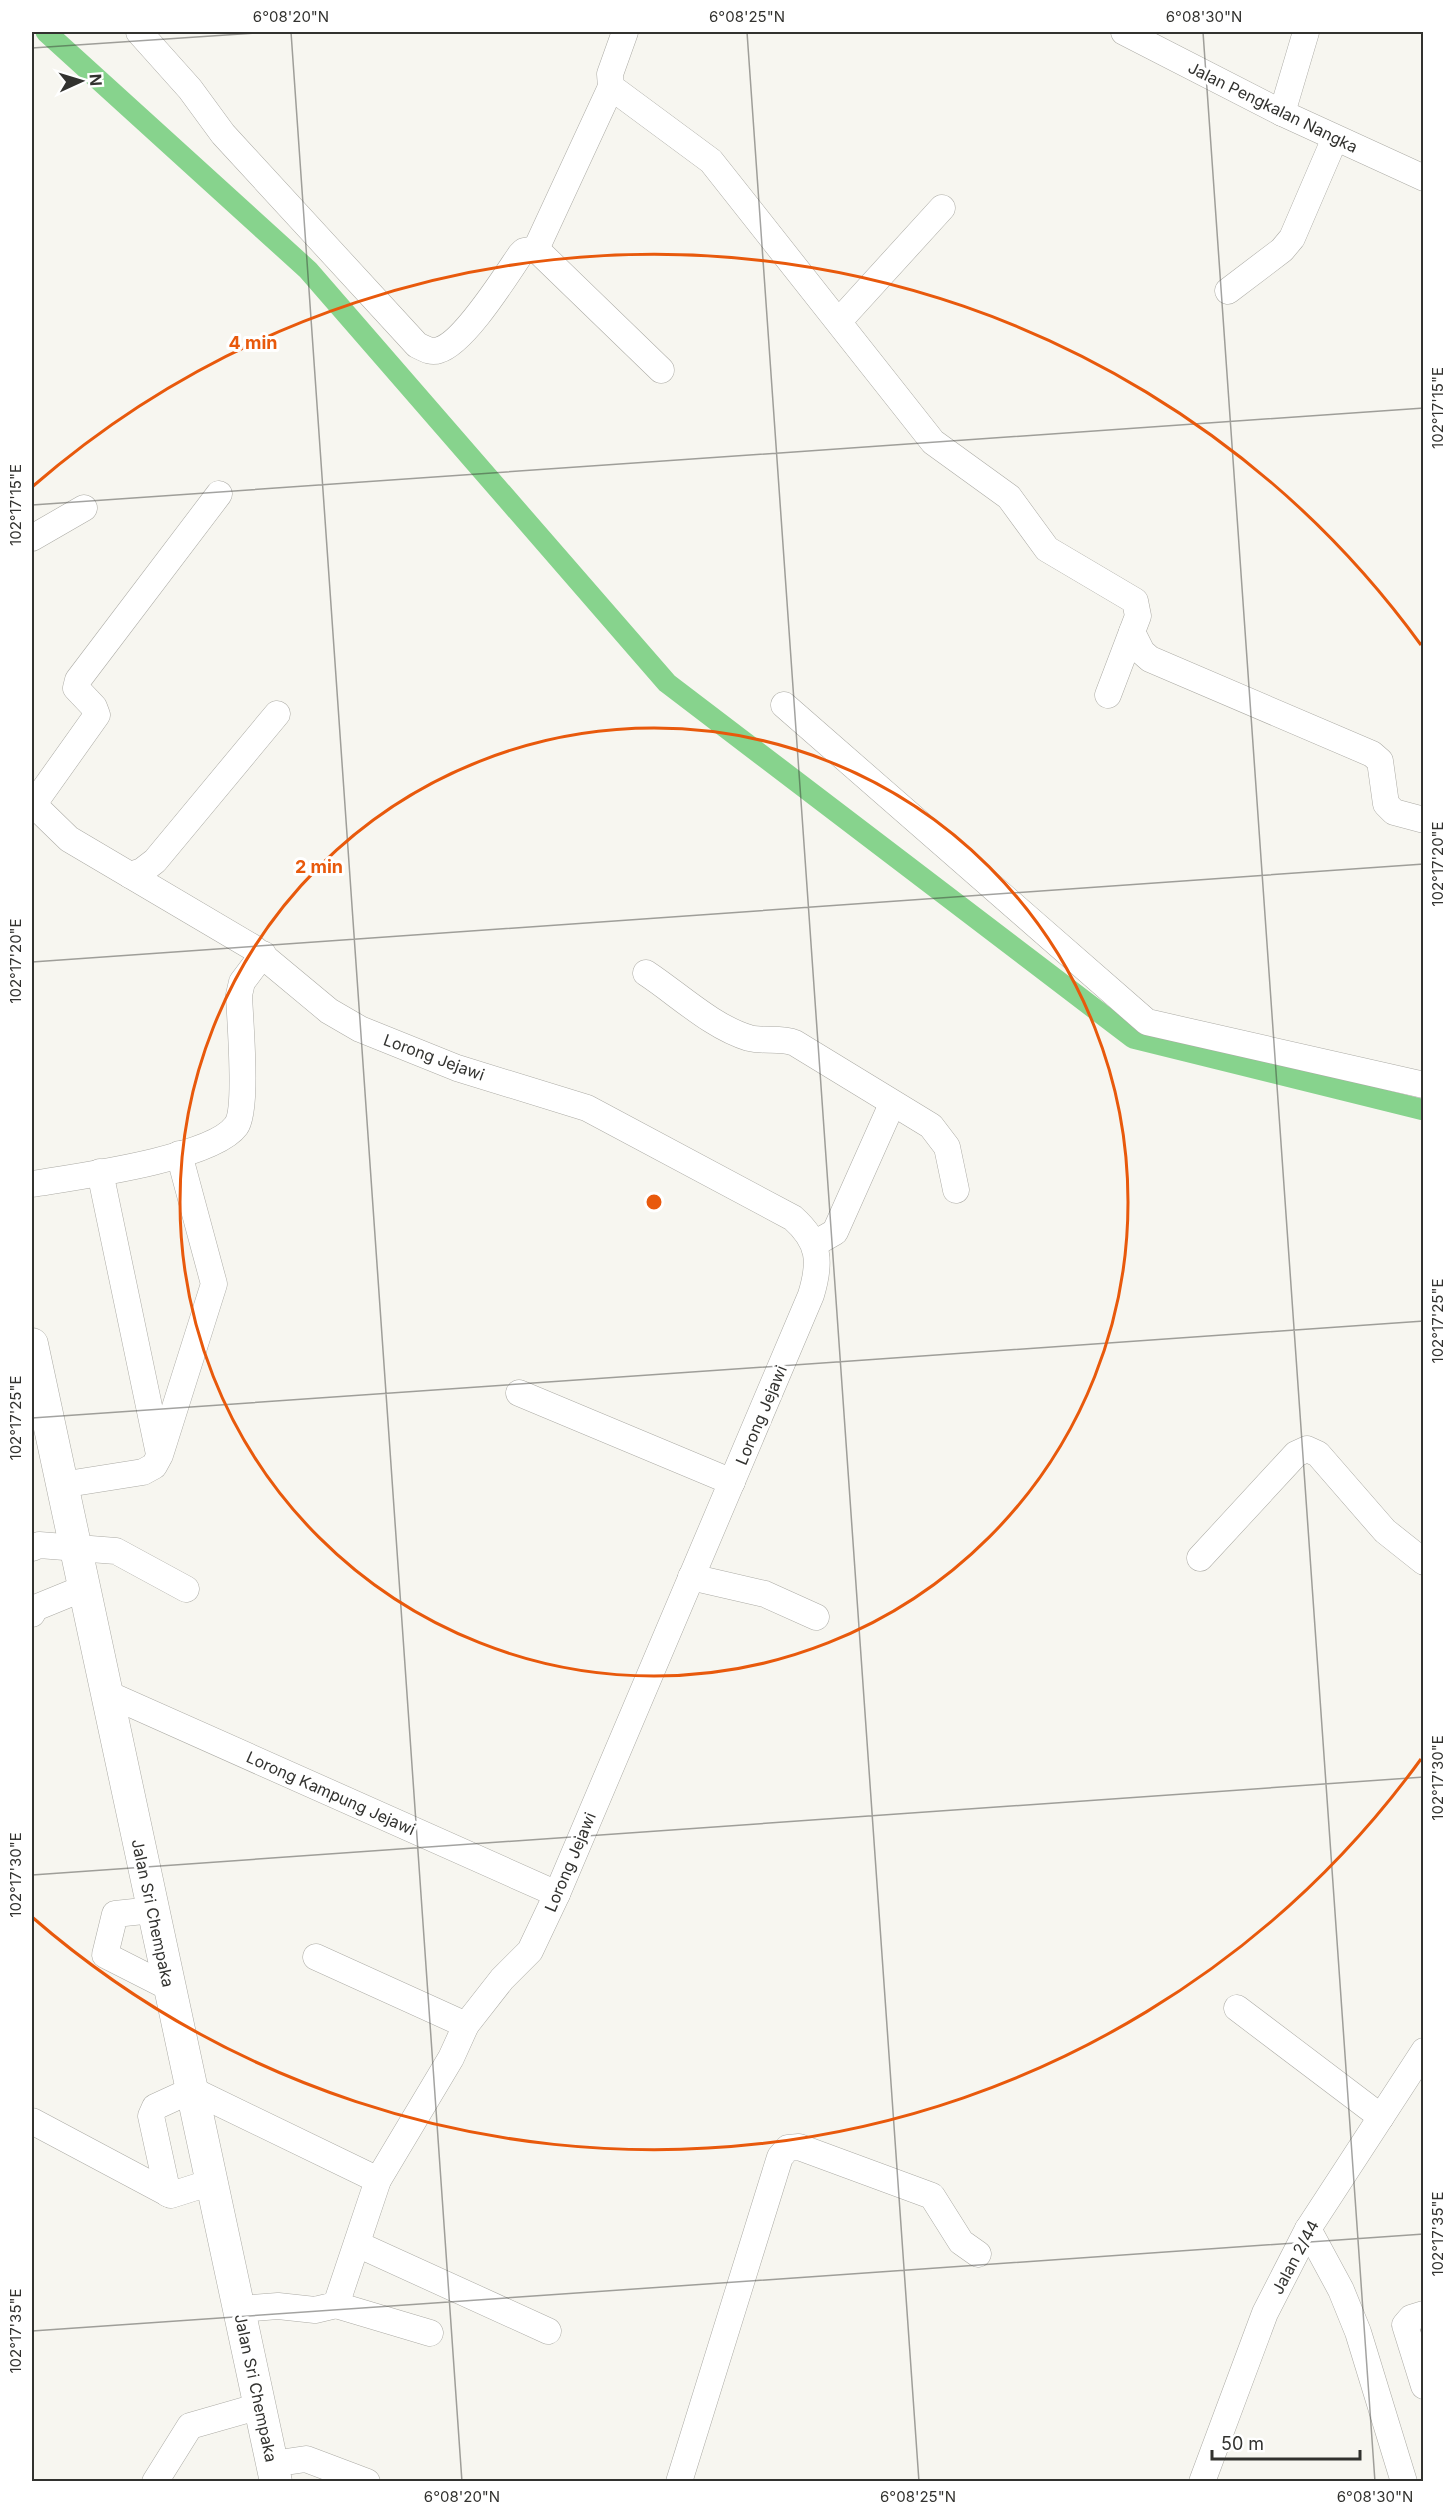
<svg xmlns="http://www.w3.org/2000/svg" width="1455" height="2513" font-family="Inter,sans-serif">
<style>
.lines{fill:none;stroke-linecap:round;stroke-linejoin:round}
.canal{stroke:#87d38d;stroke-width:21}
.minor-casing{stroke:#acaba5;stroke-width:27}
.major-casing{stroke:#acaba5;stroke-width:33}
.minor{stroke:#fff;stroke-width:26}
.major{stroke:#fff;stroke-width:32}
.ticks{fill:none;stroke:#32322f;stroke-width:1.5;stroke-opacity:0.45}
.ring{fill:none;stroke:#e8590c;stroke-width:3}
.labels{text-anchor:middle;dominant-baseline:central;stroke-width:6;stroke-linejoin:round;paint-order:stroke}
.street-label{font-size:16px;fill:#32322f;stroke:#fff}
.centre{fill:#e8590c;stroke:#fff;stroke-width:3}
.ring-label{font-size:18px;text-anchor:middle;font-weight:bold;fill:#e8590c;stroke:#fff;stroke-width:6;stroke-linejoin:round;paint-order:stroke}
.neatline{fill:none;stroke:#32322f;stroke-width:2}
.ticks-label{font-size:15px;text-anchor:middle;fill:#32322f}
</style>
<rect width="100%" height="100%" fill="#f7f6f0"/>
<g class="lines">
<polyline class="canal" points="46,32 308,270 667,683 1133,1038 1424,1110"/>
<defs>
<g id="minor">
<path d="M139 32 190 89 223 134 417 345C425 349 431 353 439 350 464 343 505 277 520 255L524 251 536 249 661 370"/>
<polyline points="625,32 610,74 611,87 711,161 933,442 1009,497 1047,549 1135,601 1138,616 1108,695"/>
<polyline points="1124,32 1282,113 1424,178"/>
<polyline points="1282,113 1306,32"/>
<polyline points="536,249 611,87"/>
<polyline points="1228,291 1282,250 1292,238 1335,138"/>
<polyline points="840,320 942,208"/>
<polyline points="32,538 84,508"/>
<polyline points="1132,632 1142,652 1150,659 1372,754 1380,761 1386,804 1394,812 1424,820"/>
<polyline points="784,705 1147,1022 1424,1085"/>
<path d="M32 803 69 839 252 947 329 1011 360 1029 457 1068 587 1108 793 1218C820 1242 821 1262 811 1295L557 1894 530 1951 502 1979 466 2025 451 2058 378 2180 336 2305 315 2310 278 2306 239 2309"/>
<polyline points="33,805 97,715 94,707 76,688 78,680 219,494"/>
<polyline points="130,875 142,871 155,861 277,714"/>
<path d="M646 973C678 994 712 1027 749 1038 765 1042 780 1037 795 1043L931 1126 947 1147 956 1190"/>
<polyline points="100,1172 159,1454"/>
<path d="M32 1184C74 1177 212 1159 236 1126 248 1110 240 1021 239 995L242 982 263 954"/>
<polyline points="814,1244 835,1232 892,1104"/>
<polyline points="519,1393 732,1482"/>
<polyline points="61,1485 143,1472 154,1466 160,1455 214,1284 179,1154"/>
<polyline points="32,1548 39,1545 116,1551 186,1589"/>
<polyline points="1200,1558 1296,1454 1307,1449 1318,1454 1385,1531 1424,1562"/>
<polyline points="691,1577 765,1594 816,1617"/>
<polyline points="32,1614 35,1608 84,1588"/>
<polyline points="106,1693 557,1894"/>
<polyline points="153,1910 115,1914 105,1955 170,1988"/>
<polyline points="316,1957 466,2025"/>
<polyline points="1237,2008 1381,2117"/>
<polyline points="32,2121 171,2195 212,2182"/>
<polyline points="168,2194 151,2116 155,2107 192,2090 378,2180"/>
<polyline points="1308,2229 1341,2290 1358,2332 1404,2482"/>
<polyline points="357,2244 548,2331"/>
<polyline points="336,2305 430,2333"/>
<polyline points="1424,2314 1411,2318 1405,2325 1424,2386"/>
<polyline points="272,2464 306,2459 367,2482"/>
<polyline points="155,2482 190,2426 260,2406"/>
<polyline points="679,2482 780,2157 788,2148 799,2147 932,2196 961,2242 978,2254"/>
<polyline points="1202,2482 1265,2313 1308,2229 1424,2051"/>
</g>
<polyline id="major" points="32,1344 276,2482"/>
</defs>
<use href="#minor" class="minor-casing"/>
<use href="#major" class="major-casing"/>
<use href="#minor" class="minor"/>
<use href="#major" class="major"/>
</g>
<path class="ticks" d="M291 32 462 2482M747 32 919 2482M1203 32 1375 2482M32 48 272 32M32 505 1424 408M32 962 1424 864M32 1418 1424 1321M32 1875 1424 1777M32 2331 1424 2234"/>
<g class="ring">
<circle cx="654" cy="1202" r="474"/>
<path d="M1421 1759A948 948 0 0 1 32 1917M32 487A948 948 0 0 1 1421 645"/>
</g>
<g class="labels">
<g class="street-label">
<text transform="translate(1273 107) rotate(26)">Jalan Pengkalan Nangka</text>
<text transform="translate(434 1057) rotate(20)">Lorong Jejawi</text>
<text transform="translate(761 1415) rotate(-67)">Lorong Jejawi</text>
<text transform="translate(331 1793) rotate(24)">Lorong Kampung Jejawi</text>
<text transform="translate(570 1862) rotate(-67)">Lorong Jejawi</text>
<text transform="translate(153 1913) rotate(78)">Jalan Sri Chempaka</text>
<text transform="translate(1295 2257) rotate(-62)">Jalan 2/44</text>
<text transform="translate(256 2388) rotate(78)">Jalan Sri Chempaka</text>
</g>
</g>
<circle cx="654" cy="1202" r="9" class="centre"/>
<g class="ring-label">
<text x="253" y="349">4 min</text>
<text x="319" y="873">2 min</text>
</g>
<rect width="1455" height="2513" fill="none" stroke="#ffffff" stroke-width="66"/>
<g transform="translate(81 81) rotate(86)" stroke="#ffffff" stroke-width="4.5" paint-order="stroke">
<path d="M0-4.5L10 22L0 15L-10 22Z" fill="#32322f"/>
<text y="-9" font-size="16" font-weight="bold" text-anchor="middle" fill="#32322f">N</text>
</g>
<path d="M1212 2450v9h148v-9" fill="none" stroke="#32322f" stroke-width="3"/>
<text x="1221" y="2450" font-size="18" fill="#32322f" stroke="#ffffff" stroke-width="4.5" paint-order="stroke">50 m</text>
<rect x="33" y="33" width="1389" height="2447" class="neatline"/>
<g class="ticks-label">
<text x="291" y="22">6°08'20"N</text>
<text x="747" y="22">6°08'25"N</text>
<text x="1204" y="22">6°08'30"N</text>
<text transform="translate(1438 408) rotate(-90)" y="5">102°17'15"E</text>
<text transform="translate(16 505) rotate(-90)" y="5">102°17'15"E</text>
<text transform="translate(1438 864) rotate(-90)" y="5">102°17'20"E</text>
<text transform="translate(16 961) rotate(-90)" y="5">102°17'20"E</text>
<text transform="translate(1438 1321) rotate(-90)" y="5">102°17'25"E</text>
<text transform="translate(16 1418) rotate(-90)" y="5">102°17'25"E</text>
<text transform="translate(1438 1778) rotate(-90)" y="5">102°17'30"E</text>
<text transform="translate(16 1875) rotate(-90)" y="5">102°17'30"E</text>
<text transform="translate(1438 2234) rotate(-90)" y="5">102°17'35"E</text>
<text transform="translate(16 2331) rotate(-90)" y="5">102°17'35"E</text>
<text x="462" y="2502">6°08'20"N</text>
<text x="918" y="2502">6°08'25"N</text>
<text x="1375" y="2502">6°08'30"N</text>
</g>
</svg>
